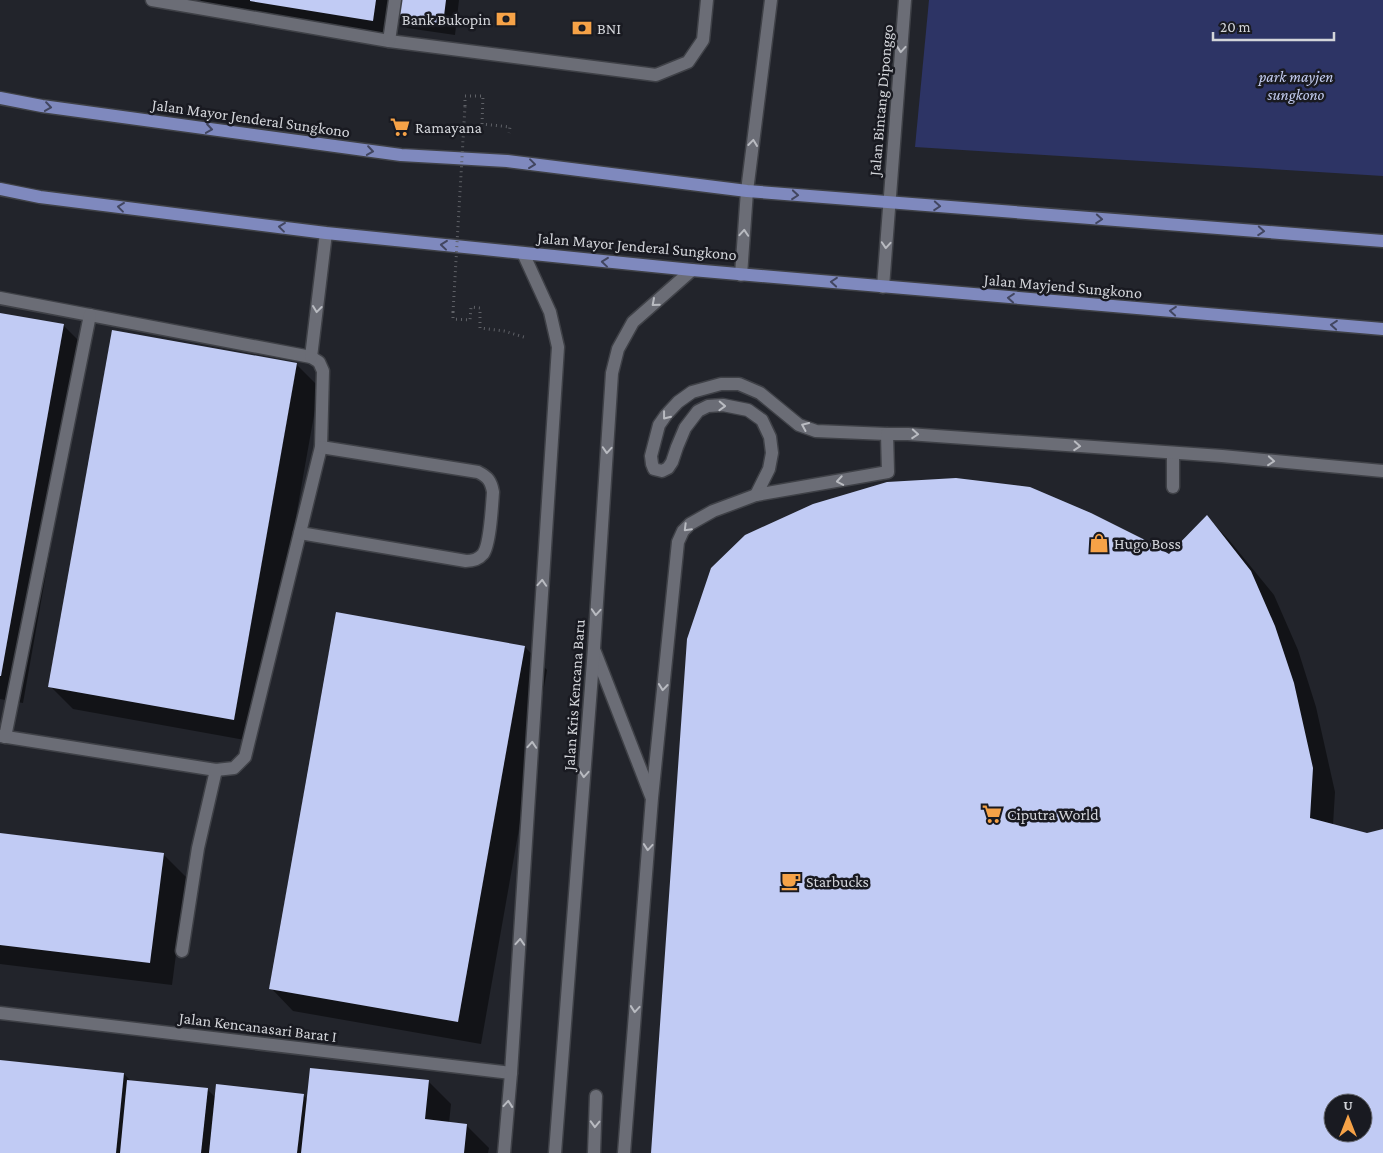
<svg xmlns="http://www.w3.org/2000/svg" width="1383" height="1153" font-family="'Crimson Pro',serif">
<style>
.green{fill:#2d3465}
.shadow{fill:#0007;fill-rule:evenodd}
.building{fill:#c1cbf4;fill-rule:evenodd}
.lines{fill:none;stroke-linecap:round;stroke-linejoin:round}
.minor-casing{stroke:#3f4147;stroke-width:15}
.major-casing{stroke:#3f4147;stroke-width:15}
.path{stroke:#5f6167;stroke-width:3;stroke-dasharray:1 4;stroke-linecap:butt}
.minor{stroke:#6b6d76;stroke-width:12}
.major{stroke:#7f89be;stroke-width:12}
.path-bridge{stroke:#5f6167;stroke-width:3;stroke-dasharray:1 4;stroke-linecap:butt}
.oneway{stroke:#b9bbc1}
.oneway2{stroke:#424660}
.labels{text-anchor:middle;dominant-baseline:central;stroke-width:5;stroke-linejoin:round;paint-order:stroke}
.poi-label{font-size:16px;fill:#d3d5da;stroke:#191a21;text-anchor:start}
.park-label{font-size:16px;font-style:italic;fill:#c5cef2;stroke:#191a21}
.street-label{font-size:16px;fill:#d3d5da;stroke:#191a21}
</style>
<rect width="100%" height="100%" fill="#22242b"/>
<polygon class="green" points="929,0 1383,0 1383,176 915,147"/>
<g class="shadow">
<polygon points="200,0 459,0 455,35 407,28 399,20 395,43 214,14"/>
<polygon points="0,314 63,325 86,348 23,703 0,699"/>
<polygon points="296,364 319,387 256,742 73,709 50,686"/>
<path d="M1207 517 1229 540 1274 595 1298 650 1316 707 1335 792 1333 825 1367 834 1383 831V1153H653L1170 556ZM1333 1103H1363V1133H1333Z"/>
<polygon points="525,647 547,670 481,1044 293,1011 271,988"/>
<polygon points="0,834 163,854 186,877 172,985 0,964"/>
<polygon points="0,1061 124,1074 132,1082 207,1089 216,1098 303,1095 308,1100 428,1081 451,1104 449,1123 466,1125 489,1148 488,1153 0,1153"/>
</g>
<g class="building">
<polygon points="250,0 376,0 373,21 250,1"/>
<polygon points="395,0 446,0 443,24 393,16"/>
<polygon points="0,313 64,324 1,676 0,676"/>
<polygon points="112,330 297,363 234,720 48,687"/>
<path d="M956 478 1030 487 1091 513 1143 539 1169 554 1207 515 1251 571 1275 626 1294 683 1313 768 1310 818 1367 833 1383 829V1153H651L687 639 711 568 745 535 813 504 887 482ZM1333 1103H1363V1133H1333Z"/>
<polygon points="336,612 525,646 458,1022 269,989"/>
<polygon points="0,833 164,853 150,963 0,945"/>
<polygon points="0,1060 124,1073 116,1153 0,1153"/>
<polygon points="310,1068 429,1080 425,1119 467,1124 464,1153 301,1153"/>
<polygon points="127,1080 208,1088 201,1153 120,1153"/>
<polygon points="216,1084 304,1094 297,1153 209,1153"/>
</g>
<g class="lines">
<defs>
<g id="minor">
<polyline points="152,0 389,41 656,75 688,62 703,40 707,0"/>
<polyline points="389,41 395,0"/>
<polyline points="741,275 747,191 771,0"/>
<polyline points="883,287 905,0"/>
<polyline points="0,298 311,357 319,362 323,371 321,447 245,757 234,768 216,770 0,736"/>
<polyline points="311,357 326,233"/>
<polyline points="1173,453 1173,487"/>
<polyline points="756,495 769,469 772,453 770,437 762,420 748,410 723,405 708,406 698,411 685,428 677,447 672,462 668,468 662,471 654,469 652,464 651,456 659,425 666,415 678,402 692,392 721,384 739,384 760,393 799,425 816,431 887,434"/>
<path d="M300 533 466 561C472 561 478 560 483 554 490 545 492 506 493 492 491 481 488 477 478 472L321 447"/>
<polyline points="595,652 651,796"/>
<polyline points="5,737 90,315"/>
<polyline points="182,951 198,848 216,770"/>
<polyline points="0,1013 511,1073"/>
<polyline points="504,1153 511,1073 558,347 550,312 523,253"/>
<polyline points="555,1153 594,648 612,373 618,349 633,322 692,270"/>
<polyline points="594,1153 596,1096"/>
<polyline points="624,1153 652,798 678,542 683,531 690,524 713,511 756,495 888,472 887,434 908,434 1222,456 1383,471"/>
</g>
<g id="major">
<polyline points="0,98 42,106 401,155 507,161 747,191 1383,241"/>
<polyline points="0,189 40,197 326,233 692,270 1383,329"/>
</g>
</defs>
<use href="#minor" class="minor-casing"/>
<use href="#major" class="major-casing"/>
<g class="path">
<polyline points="465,106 465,96 483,96 482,124 510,127 509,133"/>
<polyline points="453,312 453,319 470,320 471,307 480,308 480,328 504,331 527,338"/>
</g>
<use href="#minor" class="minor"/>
<use href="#major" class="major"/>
<polyline class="path-bridge" points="453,312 465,106"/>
</g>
<defs><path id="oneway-chevron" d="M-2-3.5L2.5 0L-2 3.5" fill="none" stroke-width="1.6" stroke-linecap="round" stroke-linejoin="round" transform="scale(1.25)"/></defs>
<g class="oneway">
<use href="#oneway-chevron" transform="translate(901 49) rotate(95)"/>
<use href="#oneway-chevron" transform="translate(753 143) rotate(-83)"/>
<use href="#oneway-chevron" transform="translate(744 233) rotate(-86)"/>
<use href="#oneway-chevron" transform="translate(886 245) rotate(94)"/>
<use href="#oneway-chevron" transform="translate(655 303) rotate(139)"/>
<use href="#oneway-chevron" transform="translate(317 309) rotate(97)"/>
<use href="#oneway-chevron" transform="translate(722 406) rotate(2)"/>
<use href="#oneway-chevron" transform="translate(666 416) rotate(128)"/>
<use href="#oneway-chevron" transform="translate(805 426) rotate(-156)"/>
<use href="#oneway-chevron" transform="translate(915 434) rotate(4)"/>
<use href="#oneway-chevron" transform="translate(1077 446) rotate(4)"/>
<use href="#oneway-chevron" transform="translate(607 450) rotate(94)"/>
<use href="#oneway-chevron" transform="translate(1271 461) rotate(5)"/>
<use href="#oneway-chevron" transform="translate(840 481) rotate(170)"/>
<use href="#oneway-chevron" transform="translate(687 528) rotate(135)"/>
<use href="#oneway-chevron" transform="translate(542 583) rotate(-86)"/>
<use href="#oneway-chevron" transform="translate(596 612) rotate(94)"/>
<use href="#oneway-chevron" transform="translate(663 687) rotate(96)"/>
<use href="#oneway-chevron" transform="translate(532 745) rotate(-86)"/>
<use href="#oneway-chevron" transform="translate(584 774) rotate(94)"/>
<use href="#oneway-chevron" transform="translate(648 847) rotate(95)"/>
<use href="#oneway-chevron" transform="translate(520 942) rotate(-86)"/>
<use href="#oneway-chevron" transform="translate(635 1009) rotate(95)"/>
<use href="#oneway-chevron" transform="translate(508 1104) rotate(-85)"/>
<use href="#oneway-chevron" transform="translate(595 1124) rotate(92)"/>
</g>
<g class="oneway2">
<use href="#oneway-chevron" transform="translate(48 107) rotate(8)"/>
<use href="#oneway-chevron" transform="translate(209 129) rotate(8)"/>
<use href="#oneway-chevron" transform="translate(370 151) rotate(8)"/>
<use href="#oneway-chevron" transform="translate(532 164) rotate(7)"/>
<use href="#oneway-chevron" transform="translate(795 195) rotate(5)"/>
<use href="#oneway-chevron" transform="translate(937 206) rotate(4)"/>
<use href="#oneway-chevron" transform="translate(121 207) rotate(-173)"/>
<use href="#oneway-chevron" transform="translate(1099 219) rotate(4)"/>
<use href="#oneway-chevron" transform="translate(282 227) rotate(-173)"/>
<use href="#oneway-chevron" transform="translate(1261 231) rotate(4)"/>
<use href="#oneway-chevron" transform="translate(444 245) rotate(-174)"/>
<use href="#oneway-chevron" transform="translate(605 262) rotate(-174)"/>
<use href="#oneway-chevron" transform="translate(834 282) rotate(-175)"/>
<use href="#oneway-chevron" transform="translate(1011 298) rotate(-175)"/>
<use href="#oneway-chevron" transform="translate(1173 311) rotate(-175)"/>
<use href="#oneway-chevron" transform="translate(1334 325) rotate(-175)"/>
</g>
<defs>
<symbol id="bank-bare" viewBox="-9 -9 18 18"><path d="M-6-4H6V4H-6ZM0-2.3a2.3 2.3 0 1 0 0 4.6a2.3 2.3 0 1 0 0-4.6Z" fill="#f6a247" stroke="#191a21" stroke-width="2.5" paint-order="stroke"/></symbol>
<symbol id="supermarket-bare" viewBox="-9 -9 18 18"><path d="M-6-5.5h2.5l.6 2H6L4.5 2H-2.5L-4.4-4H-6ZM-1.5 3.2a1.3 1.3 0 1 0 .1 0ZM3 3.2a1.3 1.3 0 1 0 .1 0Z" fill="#f6a247" stroke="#191a21" stroke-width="2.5" paint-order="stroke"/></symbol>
<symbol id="shop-bare" viewBox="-9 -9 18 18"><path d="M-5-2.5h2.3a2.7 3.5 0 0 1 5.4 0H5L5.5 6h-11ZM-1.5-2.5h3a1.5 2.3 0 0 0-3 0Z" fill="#f6a247" stroke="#191a21" stroke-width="2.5" paint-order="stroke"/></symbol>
<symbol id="cafe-bare" viewBox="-9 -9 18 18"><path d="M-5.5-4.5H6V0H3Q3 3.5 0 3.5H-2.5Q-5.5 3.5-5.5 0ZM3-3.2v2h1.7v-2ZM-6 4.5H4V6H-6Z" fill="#f6a247" stroke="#191a21" stroke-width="2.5" paint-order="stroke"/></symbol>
</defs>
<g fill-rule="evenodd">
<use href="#bank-bare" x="492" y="5" width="28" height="28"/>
<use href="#bank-bare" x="568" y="14" width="28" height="28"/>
<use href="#supermarket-bare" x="386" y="113" width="28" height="28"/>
<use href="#shop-bare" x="1085" y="529" width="28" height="28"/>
<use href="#supermarket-bare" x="978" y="800" width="28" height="28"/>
<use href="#cafe-bare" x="777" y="867" width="28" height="28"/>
</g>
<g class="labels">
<g class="poi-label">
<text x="491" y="19" text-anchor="end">Bank Bukopin</text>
<text x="597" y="28">BNI</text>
<text x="415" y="127">Ramayana</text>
<text x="1114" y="543">Hugo Boss</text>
<text x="1007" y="814">Ciputra World</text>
<text x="806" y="881">Starbucks</text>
</g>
<g class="park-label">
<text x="1296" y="76">park mayjen<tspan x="1296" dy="18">sungkono</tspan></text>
</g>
<g class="street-label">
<text transform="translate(881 100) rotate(-85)">Jalan Bintang Diponggo</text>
<text transform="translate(251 118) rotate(8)">Jalan Mayor Jenderal Sungkono</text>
<text transform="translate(637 246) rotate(5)">Jalan Mayor Jenderal Sungkono</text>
<text transform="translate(1063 286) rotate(5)">Jalan Mayjend Sungkono</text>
<text transform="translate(574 695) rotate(-86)">Jalan Kris Kencana Baru</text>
<text transform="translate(258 1027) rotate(7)">Jalan Kencanasari Barat I</text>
</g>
</g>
<g transform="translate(1348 1118)"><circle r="24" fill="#191a21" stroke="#63656b"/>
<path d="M0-4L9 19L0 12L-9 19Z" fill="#f6a247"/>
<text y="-8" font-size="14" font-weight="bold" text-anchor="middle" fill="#d3d5da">U</text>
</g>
<path d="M1213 32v8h121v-8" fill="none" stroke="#d3d5da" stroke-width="2.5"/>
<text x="1220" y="32" font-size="15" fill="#d3d5da" stroke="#191a21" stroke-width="4" paint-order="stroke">20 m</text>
</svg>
